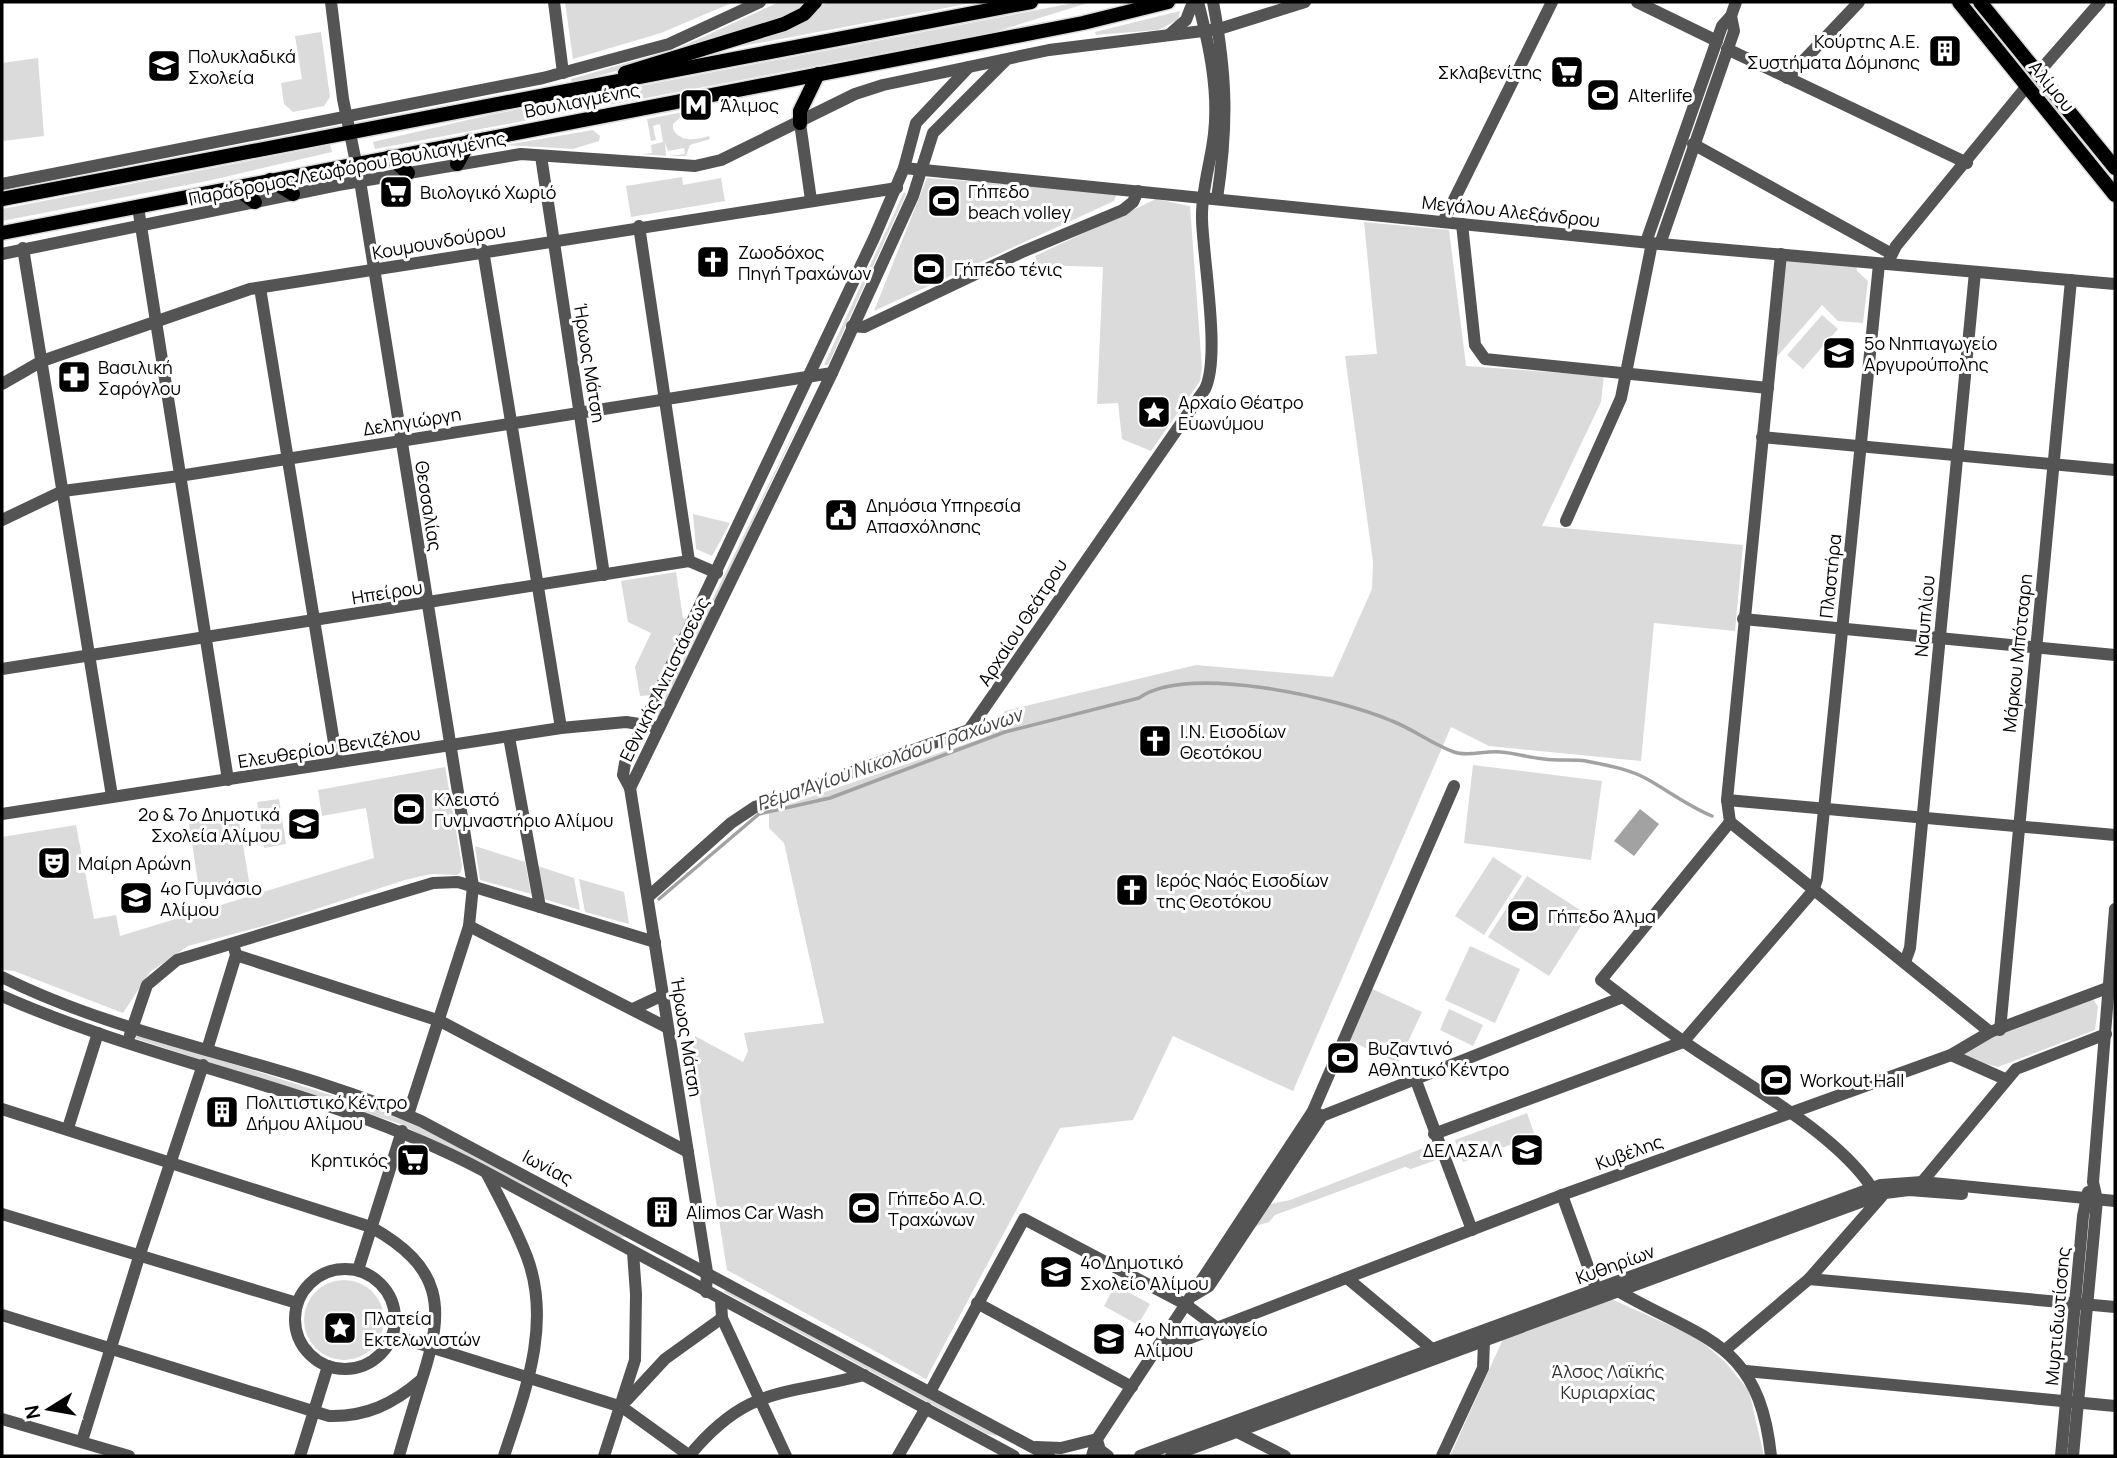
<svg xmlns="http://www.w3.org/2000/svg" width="2117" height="1458" font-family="Manrope,sans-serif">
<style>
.green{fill:#dbdbdb}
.water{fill:#a2a2a2}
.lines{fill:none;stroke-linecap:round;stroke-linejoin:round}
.stream{stroke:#a2a2a2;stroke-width:3.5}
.major-casing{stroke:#dbdbdb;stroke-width:17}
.minor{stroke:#545454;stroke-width:12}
.major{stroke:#000;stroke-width:14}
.labels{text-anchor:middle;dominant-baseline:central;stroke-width:6;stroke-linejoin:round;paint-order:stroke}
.poi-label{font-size:18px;fill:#000;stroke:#fff;text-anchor:start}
.street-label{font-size:18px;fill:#000;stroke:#fff}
.park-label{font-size:18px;fill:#323232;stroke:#fff}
.water-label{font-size:19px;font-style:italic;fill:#434343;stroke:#fff}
</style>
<rect width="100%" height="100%" fill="#fff"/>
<g class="green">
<polygon points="565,2 734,2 661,33 573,59"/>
<polygon points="779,2 804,3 800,11 661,59 572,83 571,79 679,48"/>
<polygon points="830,2 977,2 695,55 805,21 821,5"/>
<polygon points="1079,2 1091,2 991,33 375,149 373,142 489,115"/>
<polygon points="1180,11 1178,20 1158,30 1096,35 1095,32"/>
<polygon points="321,32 330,97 324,106 293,112 284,104 281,83 302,79 295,36"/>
<polygon points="38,58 44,136 3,141 2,63"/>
<path d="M704 108 686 112 673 124V129C681 143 696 140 709 136L710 139 690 145 686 156H668L685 154 684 148 668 151 665 142 666 156 641 154 652 153 651 145 663 142 660 124 653 126 656 140 651 141 647 119Z"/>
<polygon points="593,130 600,136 599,141 573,149 505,145"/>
<polygon points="330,145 332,152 207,181 2,221 2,209"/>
<polygon points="682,177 683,185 721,178 725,201 631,217 626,186"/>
<polygon points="927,178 1117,193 1114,201 874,311"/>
<polygon points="904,192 906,194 828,365 824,365"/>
<polygon points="1156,199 1190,206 1202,368 1200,381 1151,451 1122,439 1118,403 1097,404 1103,267 1039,265 1035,256"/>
<polygon points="1364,222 1449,230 1466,366 1604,376 1601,402 1542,526 1743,545 1735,631 1654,623 1641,761 1489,746 1451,727 1293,1091 1173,1036 1133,1120 1060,1128 926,1379 727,1270 692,1051 695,1036 743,1062 748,1051 744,1033 824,1023 784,843 769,828 769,811 986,737 1005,711 1196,665 1333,677 1372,589 1373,562 1345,356 1377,354"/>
<polygon points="1784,256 1856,264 1857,271 1868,281 1863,323 1838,321 1822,305 1775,359"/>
<polygon points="1822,315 1838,329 1803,369 1787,355"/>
<polygon points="817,385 661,716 657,717 656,715"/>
<polygon points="693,514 730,523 712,556 696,549"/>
<polygon points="676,572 683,618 687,619 652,695 640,696 635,667 651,633 628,622 621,581"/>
<polygon points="1473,765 1602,781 1591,860 1464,843"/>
<polygon points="445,767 462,865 461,872 457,875 431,874 405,880 267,925 188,946 150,972 123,1013 14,971 2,970 2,837 76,825 94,919 116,915 120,936 374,858 366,808 322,816 318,790"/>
<polygon points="279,799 286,844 264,848 257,802"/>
<polygon points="237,809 250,887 200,895 188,817"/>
<polygon points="475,846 525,862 531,894 480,880"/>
<polygon points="1493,857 1522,876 1484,935 1455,916"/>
<polygon points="538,866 574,878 580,910 544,899"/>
<polygon points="1527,876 1588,915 1549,976 1488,937"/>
<polygon points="579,879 624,892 629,924 585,912"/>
<polygon points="1470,946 1520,969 1495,1023 1445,1000"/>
<polygon points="1368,987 1422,1012 1398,1063 1344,1038"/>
<polygon points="2089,999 2094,1000 2098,1007 2095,1030 1998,1067 1967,1059 1963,1056 1965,1047"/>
<polygon points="1449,1009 1483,1025 1473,1046 1440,1030"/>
<polygon points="140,1034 402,1118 441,1136 626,1237 619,1238 400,1124 137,1039 135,1037"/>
<polygon points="1527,1113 1535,1136 1463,1162 1455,1140"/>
<polygon points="1434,1144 1439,1159 1411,1169 1405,1167 1275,1215 1269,1222 1249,1228 1260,1206 1290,1200"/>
<circle cx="344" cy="1320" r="40"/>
<polygon points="1115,1285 1150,1304 1138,1325 1104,1306"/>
<polygon points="726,1287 997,1433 996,1436 987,1434 724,1292"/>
<polygon points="1611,1299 1696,1337 1725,1362 1749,1391 1764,1456 1450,1456 1503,1339"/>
</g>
<polygon class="water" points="1640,809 1659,824 1634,856 1614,841"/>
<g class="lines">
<path class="stream" d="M659 899 759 814 830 798 1005 732 1139 698C1188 663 1338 698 1392 721 1413 729 1432 744 1454 752 1468 757 1486 750 1501 752 1516 753 1529 758 1544 759 1558 761 1572 759 1586 761 1606 765 1629 769 1647 779 1670 792 1688 806 1712 816"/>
<defs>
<g id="major">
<polyline points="1959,2 2115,195"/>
<polyline points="1980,2 2115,168"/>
<polyline points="625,73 784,24 804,14 815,2"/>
<polyline points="800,123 800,111 818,74"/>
<polyline points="390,157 408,173"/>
<polyline points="457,164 470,141"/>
<polyline points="270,180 293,194"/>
<polyline points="236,188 255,202"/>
<polyline points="2,199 1031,2"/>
<polyline points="2,233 1083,23 1168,2"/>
</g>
</defs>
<use href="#major" class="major-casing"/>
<g class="minor">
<polyline points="331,2 343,99 361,187 473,886 469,926 408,1115"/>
<polyline points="554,2 563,73"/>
<path d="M1213 2C1227 76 1228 125 1217 199"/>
<polyline points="1637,2 1717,41"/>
<polyline points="1170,34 1186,20 1193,2"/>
<polyline points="1727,49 1967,163"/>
<polyline points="2038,73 2100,2"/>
<polyline points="1787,78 1859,2"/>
<polyline points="800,123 811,200"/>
<polyline points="1693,144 1890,253"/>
<polyline points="541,156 604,575"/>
<polyline points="904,168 1660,244 2115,284"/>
<polyline points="2,184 543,78 669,44 760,2"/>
<polyline points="138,207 228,780"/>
<polyline points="1443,222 1552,2"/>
<polyline points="1462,224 1475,345 1485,359 1768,388"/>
<polyline points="639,226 689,561 717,573"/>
<polyline points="1646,242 1722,26 1731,16 1736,2"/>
<polyline points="1660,244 1734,31 1731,16"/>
<polyline points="23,248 112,796"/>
<polyline points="483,250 561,728"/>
<polyline points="2,254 338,185 521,154 695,166 721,160 855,94 883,85 1049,50 1219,29 1305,2"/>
<polyline points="1887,264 1896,246 2027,86"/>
<polyline points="260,288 337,761"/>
<polyline points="852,326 864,327 1022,252 1123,210 1133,202 1138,191"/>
<polyline points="2,384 42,361 250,289 897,188"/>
<polyline points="1762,437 2115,470"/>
<polyline points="2,520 63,491 179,476 832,373"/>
<polyline points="1566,521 1621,398 1652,243"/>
<polyline points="1743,619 2115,655"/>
<polyline points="2,669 689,561"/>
<polyline points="509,737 540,907"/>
<polyline points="630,788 832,373 913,196 933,133 1005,61"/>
<polyline points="1727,800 2115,835"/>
<polyline points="2,814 561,728 626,722 652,726"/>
<polyline points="1730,822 1727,800 1781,254"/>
<path d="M1730 822 1601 980C1632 1004 1663 1028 1696 1050 1751 1087 1836 1134 1872 1188"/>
<polyline points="1730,822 1990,1032"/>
<path d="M648 897 731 823 755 807 969 730 1205 389C1221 357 1203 259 1202 219 1201 191 1211 162 1214 134 1219 89 1209 45 1198 2"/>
<polyline points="469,926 668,1028"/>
<polyline points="236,955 440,1021 688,1152"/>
<polyline points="1905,962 1910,948 1975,272"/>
<path d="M2 977C135 1043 286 1061 421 1121L1049 1456"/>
<path d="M2 996C158 1065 330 1090 482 1170L1014 1456"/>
<polyline points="633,1009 663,995"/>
<polyline points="2000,1030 2071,280"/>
<polyline points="130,1035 147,985 177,960 433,883 458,882 655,942"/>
<polyline points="207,1050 236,955 234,947"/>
<polyline points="1951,1055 2005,1079"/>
<polyline points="1415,1078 1472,1230"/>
<path d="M2 1109 371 1227C442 1267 446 1306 422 1379 414 1405 406 1431 399 1456"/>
<polyline points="1313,1111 1322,1116 1623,997"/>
<polyline points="68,1128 98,1033"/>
<polyline points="1434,1134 1683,1042 1813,891 1817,879 1879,264"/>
<path d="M487 1174C501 1201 516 1228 527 1257 552 1324 525 1392 504 1456"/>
<polyline points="1922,1182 2016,1069 2106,1034"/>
<polyline points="1562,1195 1598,1294"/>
<polyline points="2,1214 297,1303"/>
<circle cx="345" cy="1319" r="50"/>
<polyline points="358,1270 402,1131"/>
<polyline points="1347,1278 1438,1354"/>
<polyline points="1809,1279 2115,1307"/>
<path d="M1618 1291C1703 1340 1759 1341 1771 1456"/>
<polyline points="706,1292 707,1272 630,788 623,775 625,763 874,238 904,168 916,123 969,67"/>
<polyline points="1194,1295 1209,1286 1322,1116"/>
<polyline points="721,1300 722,1318 786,1456"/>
<polyline points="977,1303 1132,1387"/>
<path d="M2 1315 329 1416C366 1417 393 1404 421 1380"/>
<polyline points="392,1335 622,1407 690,1456"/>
<polyline points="1725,1350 1809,1279 1882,1196"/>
<polyline points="1154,1352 1562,1195 1951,1055 1990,1032 2115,985"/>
<polyline points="1746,1371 2115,1406"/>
<polyline points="930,1392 1024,1219 1185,1304 1217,1328"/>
<polyline points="627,1400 665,1359 722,1318"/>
<polyline points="2,1419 129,1456"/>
<polyline points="1235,1427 1237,1432 1285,1456"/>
<polyline points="1097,1440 1100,1450 1108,1456"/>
<polyline points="82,1441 139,1257 203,1065"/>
<polyline points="1036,1447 1061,1448 1097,1439"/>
<polyline points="300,1456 328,1366"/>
<polyline points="604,1456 635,1360 636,1294 633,1252"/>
<path d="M689 1456C748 1385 783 1396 864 1375"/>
<polyline points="898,1456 926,1408"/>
<polyline points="1092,1456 1097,1439 1313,1111 1454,786"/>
<polyline points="1140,1456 1881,1185 1922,1182 2115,1201"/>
<polyline points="1171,1456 1885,1193 1909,1190 1962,1194"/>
<polyline points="1442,1456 1483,1368 1484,1341"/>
<polyline points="2061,1456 2083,1216 2088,1192"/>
<polyline points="2073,1456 2097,1200 2093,1182 2115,909"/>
</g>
<use href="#major" class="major"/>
</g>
<defs>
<symbol id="building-square" viewBox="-11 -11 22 22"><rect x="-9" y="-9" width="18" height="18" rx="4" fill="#000" stroke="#fff"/><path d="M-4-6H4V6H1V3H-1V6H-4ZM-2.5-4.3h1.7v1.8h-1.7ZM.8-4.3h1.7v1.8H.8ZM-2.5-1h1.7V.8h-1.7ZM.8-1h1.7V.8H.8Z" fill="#fff"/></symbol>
<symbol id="school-square" viewBox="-11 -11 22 22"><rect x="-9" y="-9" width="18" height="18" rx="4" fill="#000" stroke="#fff"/><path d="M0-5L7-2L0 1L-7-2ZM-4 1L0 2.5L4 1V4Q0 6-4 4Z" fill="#fff"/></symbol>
<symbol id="supermarket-square" viewBox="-11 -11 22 22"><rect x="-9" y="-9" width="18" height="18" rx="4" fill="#000" stroke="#fff"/><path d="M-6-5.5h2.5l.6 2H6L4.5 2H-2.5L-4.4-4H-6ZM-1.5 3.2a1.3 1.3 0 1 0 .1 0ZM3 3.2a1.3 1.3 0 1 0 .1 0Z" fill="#fff"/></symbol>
<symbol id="stadium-square" viewBox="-11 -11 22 22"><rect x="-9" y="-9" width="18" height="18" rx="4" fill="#000" stroke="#fff"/><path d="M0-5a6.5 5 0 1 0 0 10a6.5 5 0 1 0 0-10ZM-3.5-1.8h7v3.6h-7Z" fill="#fff"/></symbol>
<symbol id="metro-square" viewBox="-11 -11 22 22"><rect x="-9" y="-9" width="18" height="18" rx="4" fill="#000" stroke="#fff"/><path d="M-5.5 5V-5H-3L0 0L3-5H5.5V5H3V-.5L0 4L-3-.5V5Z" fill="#fff"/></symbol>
<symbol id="church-square" viewBox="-11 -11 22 22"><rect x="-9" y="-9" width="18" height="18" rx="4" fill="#000" stroke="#fff"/><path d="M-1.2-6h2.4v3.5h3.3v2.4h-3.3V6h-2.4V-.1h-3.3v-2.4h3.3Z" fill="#fff"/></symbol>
<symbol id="pharmacy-square" viewBox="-11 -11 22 22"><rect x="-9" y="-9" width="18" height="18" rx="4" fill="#000" stroke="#fff"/><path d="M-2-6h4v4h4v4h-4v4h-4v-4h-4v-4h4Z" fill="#fff"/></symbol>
<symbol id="sight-square" viewBox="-11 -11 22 22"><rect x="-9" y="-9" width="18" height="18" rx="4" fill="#000" stroke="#fff"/><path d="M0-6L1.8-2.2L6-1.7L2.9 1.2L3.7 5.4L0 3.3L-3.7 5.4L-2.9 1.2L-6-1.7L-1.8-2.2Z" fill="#fff"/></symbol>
<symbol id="civic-square" viewBox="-11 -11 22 22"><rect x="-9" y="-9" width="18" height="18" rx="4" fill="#000" stroke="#fff"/><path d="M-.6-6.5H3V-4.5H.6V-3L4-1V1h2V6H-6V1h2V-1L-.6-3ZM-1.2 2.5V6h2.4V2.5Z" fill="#fff"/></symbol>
<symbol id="theatre-square" viewBox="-11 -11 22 22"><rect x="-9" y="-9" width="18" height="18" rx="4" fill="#000" stroke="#fff"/><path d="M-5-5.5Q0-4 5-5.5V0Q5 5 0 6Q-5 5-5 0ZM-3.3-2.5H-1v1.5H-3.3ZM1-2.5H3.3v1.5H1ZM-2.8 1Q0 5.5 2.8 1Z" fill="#fff"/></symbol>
</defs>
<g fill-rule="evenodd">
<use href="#building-square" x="1926" y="32" width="38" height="38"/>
<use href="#school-square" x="145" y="47" width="38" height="38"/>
<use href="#supermarket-square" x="1548" y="53" width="38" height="38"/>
<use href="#stadium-square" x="1584" y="76" width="38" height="38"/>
<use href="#metro-square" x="677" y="86" width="38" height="38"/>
<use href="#supermarket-square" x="377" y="173" width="38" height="38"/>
<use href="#stadium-square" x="925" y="182" width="38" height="38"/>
<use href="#church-square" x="694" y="243" width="38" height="38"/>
<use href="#stadium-square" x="910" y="250" width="38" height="38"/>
<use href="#school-square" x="1820" y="334" width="38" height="38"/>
<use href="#pharmacy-square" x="55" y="358" width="38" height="38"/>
<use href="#sight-square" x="1135" y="393" width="38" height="38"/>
<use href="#civic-square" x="822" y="496" width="38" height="38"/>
<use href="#church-square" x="1136" y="722" width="38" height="38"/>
<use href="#stadium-square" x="390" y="790" width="38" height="38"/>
<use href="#school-square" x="285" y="805" width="38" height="38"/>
<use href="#theatre-square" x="35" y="844" width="38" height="38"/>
<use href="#church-square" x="1113" y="871" width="38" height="38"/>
<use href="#school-square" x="117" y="879" width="38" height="38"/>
<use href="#stadium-square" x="1504" y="897" width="38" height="38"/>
<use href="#stadium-square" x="1324" y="1039" width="38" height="38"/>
<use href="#stadium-square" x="1757" y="1061" width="38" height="38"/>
<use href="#building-square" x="203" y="1093" width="38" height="38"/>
<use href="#school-square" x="1508" y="1131" width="38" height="38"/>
<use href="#supermarket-square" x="394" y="1141" width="38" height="38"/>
<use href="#stadium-square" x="845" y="1189" width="38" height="38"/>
<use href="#building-square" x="643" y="1193" width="38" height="38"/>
<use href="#school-square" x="1037" y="1253" width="38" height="38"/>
<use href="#sight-square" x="321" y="1309" width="38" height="38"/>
<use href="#school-square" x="1090" y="1320" width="38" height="38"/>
</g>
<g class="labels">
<g class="poi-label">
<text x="1920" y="41" text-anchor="end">Κούρτης Α.Ε.<tspan x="1920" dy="21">Συστήματα Δόμησης</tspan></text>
<text x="188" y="56">Πολυκλαδικά<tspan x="188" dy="21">Σχολεία</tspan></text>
<text x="1542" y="72" text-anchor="end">Σκλαβενίτης</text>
<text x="1628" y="95">Alterlife</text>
<text x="720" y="105">Άλιμος</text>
<text x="968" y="191">Γήπεδο<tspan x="968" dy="21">beach volley</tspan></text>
<text x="420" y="192">Βιολογικό Χωριό</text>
<text x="738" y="252">Ζωοδόχος<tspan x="738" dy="21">Πηγή Τραχώνων</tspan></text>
<text x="954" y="269">Γήπεδο τένις</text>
<text x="1864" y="343">5ο Νηπιαγωγείο<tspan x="1864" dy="21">Αργυρούπολης</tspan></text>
<text x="98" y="367">Βασιλική<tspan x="98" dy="21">Σαρόγλου</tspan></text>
<text x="1178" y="402">Αρχαίο Θέατρο<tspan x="1178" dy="21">Ευωνύμου</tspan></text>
<text x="866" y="505">Δημόσια Υπηρεσία<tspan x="866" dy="21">Απασχόλησης</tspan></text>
<text x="1180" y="731">Ι.Ν. Εισοδίων<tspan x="1180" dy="21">Θεοτόκου</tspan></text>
<text x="434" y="799">Κλειστό<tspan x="434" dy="21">Γυνμναστήριο Αλίμου</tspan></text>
<text x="280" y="814" text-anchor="end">2ο &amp; 7ο Δημοτικά<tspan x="280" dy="21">Σχολεία Αλίμου</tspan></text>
<text x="78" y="863">Μαίρη Αρώνη</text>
<text x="1156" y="880">Ιερός Ναός Εισοδίων<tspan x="1156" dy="21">της Θεοτόκου</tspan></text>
<text x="160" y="888">4ο Γυμνάσιο<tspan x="160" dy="21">Αλίμου</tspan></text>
<text x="1548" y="916">Γήπεδο Άλμα</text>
<text x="1368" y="1048">Βυζαντινό<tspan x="1368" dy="21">Αθλητικό Κέντρο</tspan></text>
<text x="1800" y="1080">Workout Hall</text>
<text x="246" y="1102">Πολιτιστικό Κέντρο<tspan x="246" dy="21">Δήμου Αλίμου</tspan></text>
<text x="1502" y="1150" text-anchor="end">ΔΕΛΑΣΑΛ</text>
<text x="388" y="1160" text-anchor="end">Κρητικός</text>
<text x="888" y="1198">Γήπεδο Α.Ο.<tspan x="888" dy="21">Τραχώνων</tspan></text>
<text x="686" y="1212">Alimos Car Wash</text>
<text x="1080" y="1262">4ο Δημοτικό<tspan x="1080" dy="21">Σχολείο Αλίμου</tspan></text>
<text x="364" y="1318">Πλατεία<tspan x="364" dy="21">Εκτελωνιστών</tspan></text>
<text x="1134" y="1329">4ο Νηπιαγωγείο<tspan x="1134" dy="21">Αλίμου</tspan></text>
</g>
<g class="street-label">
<text transform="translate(2052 86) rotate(51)">Αλίμου</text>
<text transform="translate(582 100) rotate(-11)">Βουλιαγμένης</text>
<text transform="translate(347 168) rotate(-11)">Παράδρομος Λεωφόρου Βουλιαγμένης</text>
<text transform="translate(1511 211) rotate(6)">Μεγάλου Αλεξάνδρου</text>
<text transform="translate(439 241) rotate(-10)">Κουμουνδούρου</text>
<text transform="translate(590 363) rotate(81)">Ήρωος Μάτση</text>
<text transform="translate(412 421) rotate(-9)">Δεληγιώργη</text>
<text transform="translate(429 506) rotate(81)">Θεσσαλίας</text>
<text transform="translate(1830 576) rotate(-84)">Πλαστήρα</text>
<text transform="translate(387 592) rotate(-9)">Ηπείρου</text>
<text transform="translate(1924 616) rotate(-85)">Ναυπλίου</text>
<text transform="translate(1022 622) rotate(-57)">Αρχαίου Θεάτρου</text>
<text transform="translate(2017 653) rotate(-84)">Μάρκου Μπότσαρη</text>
<text transform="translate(664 679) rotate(-64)">Εθνικής Αντιστάσεως</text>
<text transform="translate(329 747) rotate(-9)">Ελευθερίου Βενιζέλου</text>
<text transform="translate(687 1037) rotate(81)">Ήρωος Μάτση</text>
<text transform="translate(1629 1152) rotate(-20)">Κυβέλης</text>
<text transform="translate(548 1167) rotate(28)">Ιωνίας</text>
<text transform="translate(1615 1264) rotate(-20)">Κυθηρίων</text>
<text transform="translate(2057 1316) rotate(-85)">Μυρτιδιωτίσσης</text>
</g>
<g class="park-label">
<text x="1608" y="1371">Άλσος Λαϊκής<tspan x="1608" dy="21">Κυριαρχίας</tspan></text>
</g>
<g class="water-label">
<text transform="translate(889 759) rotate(-19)">Ρέμα Αγίου Νικολάου Τραχώνων</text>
</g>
</g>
<rect width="2117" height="1458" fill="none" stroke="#000000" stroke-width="7"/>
<g transform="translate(49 1409) rotate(259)" stroke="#ffffff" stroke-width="5" paint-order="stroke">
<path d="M0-5L12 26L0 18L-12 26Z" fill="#000000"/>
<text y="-10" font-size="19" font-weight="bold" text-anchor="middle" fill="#000000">N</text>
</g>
</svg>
